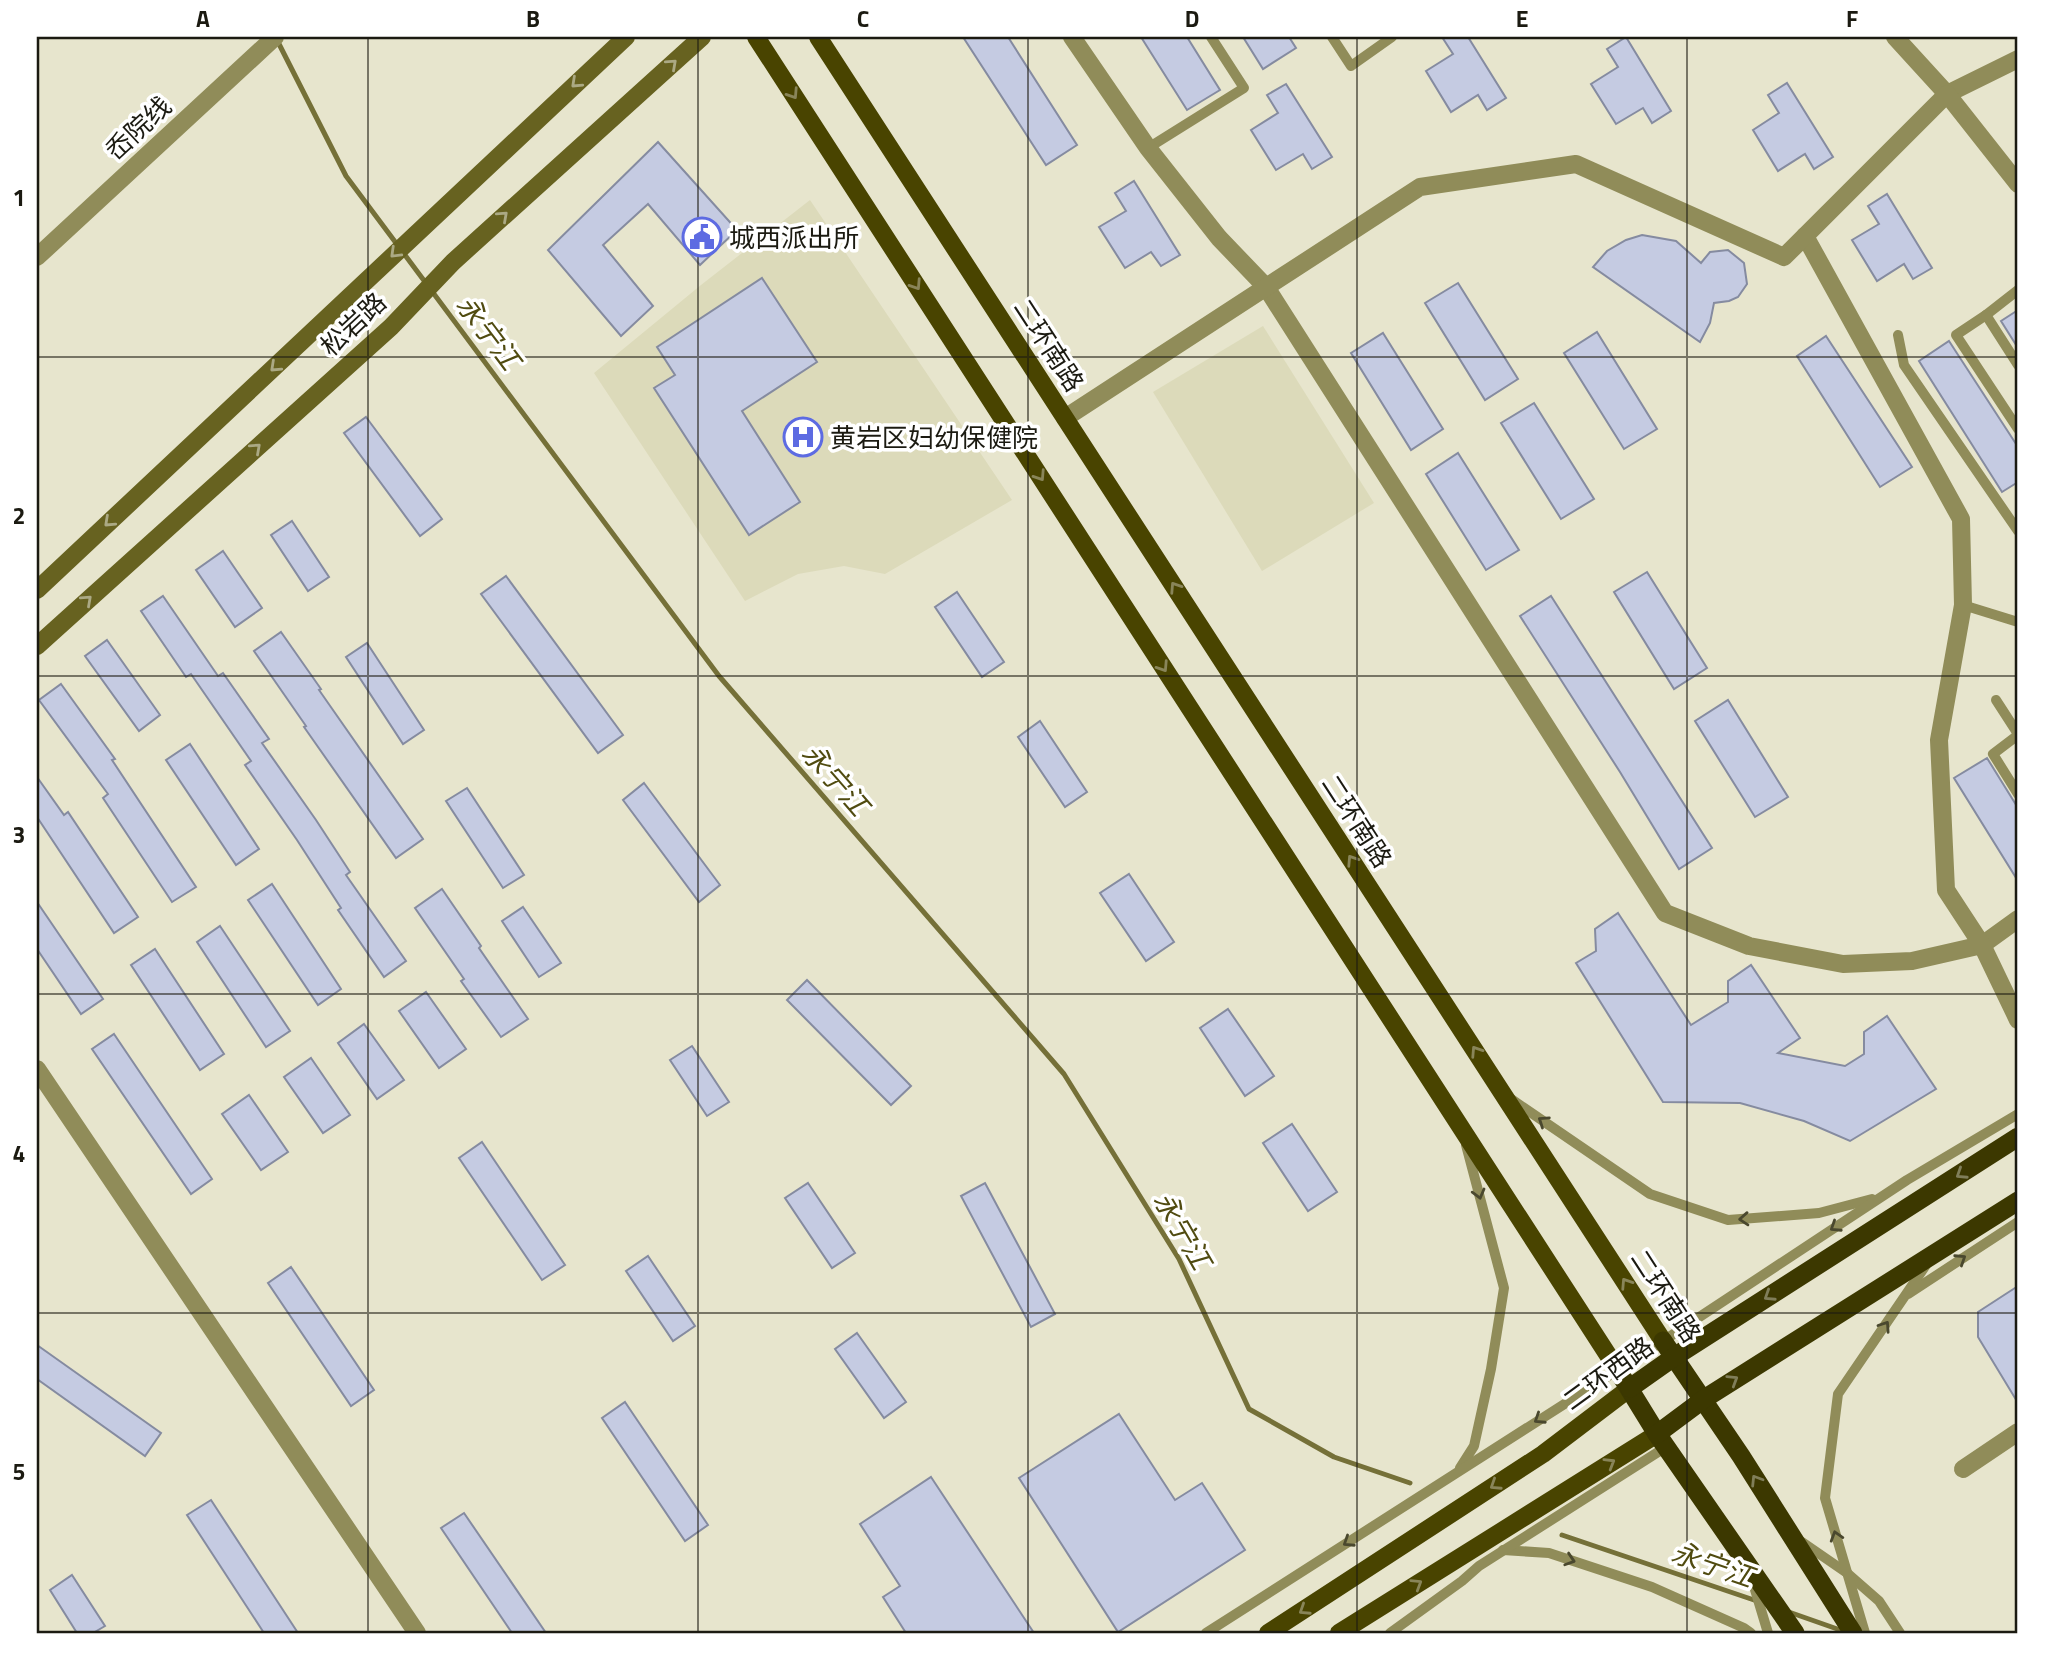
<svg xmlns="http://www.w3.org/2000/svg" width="2055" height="1670" font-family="'Titillium Web','Noto Sans SC',sans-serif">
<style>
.built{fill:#dcdaba}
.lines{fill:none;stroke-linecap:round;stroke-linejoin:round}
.stream{stroke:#757038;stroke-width:5}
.building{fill:#c5cbe2;stroke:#858ba0;stroke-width:2}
.service{stroke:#908c59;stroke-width:10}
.minor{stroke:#908c59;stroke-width:18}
.tertiary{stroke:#908c59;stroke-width:18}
.secondary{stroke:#676220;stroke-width:18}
.primary{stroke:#494400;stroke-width:18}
.trunk{stroke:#3c3800;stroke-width:19}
.oneway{stroke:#aba984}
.oneway2{stroke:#898559}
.oneway3{stroke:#4a482e}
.oneway4{stroke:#807e59}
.grid{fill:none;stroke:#1b1a11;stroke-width:2;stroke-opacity:0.55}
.labels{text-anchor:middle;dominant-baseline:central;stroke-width:7;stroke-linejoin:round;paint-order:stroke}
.street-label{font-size:26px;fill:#1b1a11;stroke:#fff}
.poi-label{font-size:26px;fill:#1b1a11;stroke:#fff;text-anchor:start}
.water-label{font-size:28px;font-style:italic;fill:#504b10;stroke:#fff}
.neatline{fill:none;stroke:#1b1a11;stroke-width:2.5}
.grid-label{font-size:23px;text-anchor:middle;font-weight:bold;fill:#1b1a11}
</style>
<rect width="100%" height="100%" fill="#e7e5cd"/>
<g class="built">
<polygon points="810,200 1012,500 885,574 844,566 798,574 745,601 594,373 701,285"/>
<polygon points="1263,326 1374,503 1262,571 1153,392"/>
</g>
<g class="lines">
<g class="stream">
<polyline points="277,40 346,176 719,676 1064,1074 1179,1259 1249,1409 1334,1457 1410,1483"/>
<polyline points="1562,1535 1757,1601"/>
<polyline points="1786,1611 1843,1631"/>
</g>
</g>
<g class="building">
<polygon points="963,37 1008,37 1077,145 1046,165"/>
<polygon points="1141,37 1187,37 1220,90 1187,110"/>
<polygon points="1243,37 1289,37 1296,48 1263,69"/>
<polygon points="1442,37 1468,37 1506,98 1487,110 1478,95 1451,112 1426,71 1453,54"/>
<polygon points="1626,37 1671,111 1652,123 1643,108 1616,124 1591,84 1618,67 1607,49"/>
<polygon points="1787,83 1833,157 1814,169 1805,154 1778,171 1753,130 1779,113 1768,95"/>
<polygon points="1286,84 1332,157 1312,169 1303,154 1276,170 1251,130 1278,113 1267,95"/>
<polygon points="658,142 737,230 700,265 648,204 603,245 653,306 621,336 548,250"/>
<polygon points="1134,181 1180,255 1161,266 1151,252 1125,268 1099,227 1126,211 1115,193"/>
<polygon points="1887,194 1932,268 1913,279 1904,264 1877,281 1852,240 1879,224 1868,206"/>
<polygon points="1642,235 1676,241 1701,263 1710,252 1728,250 1744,263 1747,284 1738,297 1729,301 1714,303 1710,323 1700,342 1593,267 1607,251 1626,240"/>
<polygon points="762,278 817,362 742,411 800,502 749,535 654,388 675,375 657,347"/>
<polygon points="1458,283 1518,379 1485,400 1425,303"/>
<polygon points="2018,310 2018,348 2001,321"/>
<polygon points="1597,332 1657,429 1624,449 1564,353"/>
<polygon points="1383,333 1443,429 1411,450 1351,353"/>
<polygon points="1826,336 1912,467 1880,487 1797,356"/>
<polygon points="1949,341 2018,447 2018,482 2002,492 1919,361"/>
<polygon points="1534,403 1594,499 1561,519 1501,423"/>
<polygon points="366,417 442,519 420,536 344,433"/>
<polygon points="1458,453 1519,550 1486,570 1426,474"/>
<polygon points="292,521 329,577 308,591 271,535"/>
<polygon points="223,551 262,608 235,627 196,570"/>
<polygon points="1647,572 1707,668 1674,689 1614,592"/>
<polygon points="506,576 623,735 598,753 481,594"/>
<polygon points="957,592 1004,662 982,677 935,607"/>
<polygon points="163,596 218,676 223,673 269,739 262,743 316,820 350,872 346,875 406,961 384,977 338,910 341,908 297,840 245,765 251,761 191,674 186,677 141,611"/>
<polygon points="1551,596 1712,848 1679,869 1620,772 1520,616"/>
<polygon points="281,632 321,689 319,690 423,839 396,858 304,727 306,726 254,651"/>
<polygon points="107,640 160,715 139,731 85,656"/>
<polygon points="367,643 424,730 403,744 346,657"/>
<polygon points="61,684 115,759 112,760 196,887 172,902 103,798 108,794 39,700"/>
<polygon points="1728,700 1788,797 1755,817 1695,721"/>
<polygon points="1040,721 1087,792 1065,807 1018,737"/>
<polygon points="190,744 259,849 236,865 166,760"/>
<polygon points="1987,758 2018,808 2018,881 1954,778"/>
<polygon points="37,777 64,815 68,812 138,917 114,933 37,817"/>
<polygon points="644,783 720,885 699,902 623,800"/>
<polygon points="467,788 524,875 503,888 446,801"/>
<polygon points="1129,874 1174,942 1146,961 1100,893"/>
<polygon points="272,884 341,989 318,1005 248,900"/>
<polygon points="442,889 481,946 479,948 528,1019 501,1037 461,981 464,979 415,908"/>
<polygon points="37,902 103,999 81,1014 37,949"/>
<polygon points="523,907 561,963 539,977 502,921"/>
<polygon points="1618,913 1691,1025 1728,1002 1728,981 1751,965 1800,1038 1778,1053 1845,1066 1864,1054 1864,1032 1887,1016 1936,1089 1850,1141 1804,1121 1740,1103 1663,1102 1576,963 1596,951 1595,929"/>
<polygon points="220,926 290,1031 266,1047 197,942"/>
<polygon points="155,949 224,1054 200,1070 131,965"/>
<polygon points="807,980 911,1086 891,1105 787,1000"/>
<polygon points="426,992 466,1049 439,1068 399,1011"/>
<polygon points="1228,1009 1274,1076 1245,1096 1200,1028"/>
<polygon points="364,1024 404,1080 377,1099 338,1043"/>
<polygon points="114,1034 212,1179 191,1194 92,1049"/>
<polygon points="692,1046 729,1102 707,1116 670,1060"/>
<polygon points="311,1058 350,1115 323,1133 284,1077"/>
<polygon points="249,1095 288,1152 261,1170 222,1114"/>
<polygon points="1292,1124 1337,1192 1308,1211 1263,1143"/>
<polygon points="482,1142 565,1265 542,1280 459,1158"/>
<polygon points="808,1183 855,1253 832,1268 785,1198"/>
<polygon points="985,1183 1055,1314 1031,1327 961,1196"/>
<polygon points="648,1256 695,1326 673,1341 626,1271"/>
<polygon points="291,1267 374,1390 351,1406 268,1283"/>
<polygon points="2018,1286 2018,1403 1978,1337 1978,1312"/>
<polygon points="857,1333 906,1402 884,1418 835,1349"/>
<polygon points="37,1345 161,1433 145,1456 37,1379"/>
<polygon points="625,1402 708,1525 685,1541 602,1418"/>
<polygon points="1119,1414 1175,1500 1202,1483 1245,1550 1118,1632 1019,1478"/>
<polygon points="931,1477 1034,1633 906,1633 883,1597 900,1586 860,1524"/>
<polygon points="211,1500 298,1633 264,1633 187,1515"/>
<polygon points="464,1513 546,1633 512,1633 441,1528"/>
<polygon points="72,1575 105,1626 93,1633 77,1633 50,1590"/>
</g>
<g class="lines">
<g class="service">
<polyline points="1332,37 1351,66 1392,37"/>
<polyline points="1148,148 1244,88 1211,37"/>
<polyline points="2018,290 1986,315 1956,335 2018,429"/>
<polyline points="1986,315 2018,365"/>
<polyline points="1898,335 1904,365 2018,531"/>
<polyline points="1963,605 2018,622"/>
<polyline points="1996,700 2018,734"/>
<polyline points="2018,735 1993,754 2018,794"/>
<polyline points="1511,1099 1650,1194 1728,1220 1819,1213 1872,1199"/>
<polyline points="1908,1294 2018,1222"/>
<polyline points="1460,1468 1474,1446 1491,1369 1504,1288 1466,1145"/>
<polyline points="1802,1542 1847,1573 1879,1601 1900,1633"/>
<polyline points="1503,1550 1549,1553 1652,1587 1744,1628 1751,1633"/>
<polyline points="1753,1583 1768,1633"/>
<polyline points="1206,1633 1663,1341 1907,1180 2018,1114"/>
<polyline points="1390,1633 1462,1581 1479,1566 1666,1447"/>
<polyline points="1865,1633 1825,1498 1838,1394 1926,1265"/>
</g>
<g class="minor">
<polyline points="1072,37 1148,148 1219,238 1266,287 1665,913 1749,946 1843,964 1912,961 1982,945 2018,919"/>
<polyline points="1895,37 1947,94 2018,59"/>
<polyline points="1805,236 1961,519 1963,605 1939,740 1946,890 1982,945 2018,1020"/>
<polyline points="1065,418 1420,187 1576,164 1784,257 1947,94 2018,184"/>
<polyline points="1963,1469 2018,1432"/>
</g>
<g class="tertiary">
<polyline points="37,257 275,37"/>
<polyline points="37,1069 417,1633"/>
</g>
<g class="secondary">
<polyline points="37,590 626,37"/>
<polyline points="37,646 391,327 453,262 702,37"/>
</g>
<g class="primary">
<polyline points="756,37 1617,1369"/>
<polyline points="818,37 1663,1341"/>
<polyline points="1268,1633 1543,1454 1630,1388"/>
<polyline points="1339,1633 1657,1434"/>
</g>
<g class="trunk">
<polyline points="1663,1341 1741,1456 1853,1633"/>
<polyline points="1617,1369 1657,1434 1795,1633"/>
<polyline points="1630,1388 1674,1357 2018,1137"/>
<polyline points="1657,1434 1704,1399 2018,1201"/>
</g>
</g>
<defs><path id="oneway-chevron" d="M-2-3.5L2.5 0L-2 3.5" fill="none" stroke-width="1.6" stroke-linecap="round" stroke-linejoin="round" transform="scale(1.75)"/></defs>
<g class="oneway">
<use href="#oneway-chevron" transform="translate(672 64) rotate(-42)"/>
<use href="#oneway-chevron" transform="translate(576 83) rotate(137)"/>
<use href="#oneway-chevron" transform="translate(503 216) rotate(-42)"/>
<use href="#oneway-chevron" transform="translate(395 253) rotate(136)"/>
<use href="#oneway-chevron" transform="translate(275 367) rotate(137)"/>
<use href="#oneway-chevron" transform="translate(256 448) rotate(-42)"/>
<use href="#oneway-chevron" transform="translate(109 522) rotate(137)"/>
<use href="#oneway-chevron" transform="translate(87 600) rotate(-42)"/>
</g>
<g class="oneway2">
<use href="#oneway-chevron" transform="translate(793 94) rotate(57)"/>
<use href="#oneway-chevron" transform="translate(916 285) rotate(57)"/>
<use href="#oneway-chevron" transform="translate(1040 476) rotate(57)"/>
<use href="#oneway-chevron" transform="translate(1175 587) rotate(-123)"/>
<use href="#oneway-chevron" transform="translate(1163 667) rotate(57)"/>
<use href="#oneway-chevron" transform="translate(1352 860) rotate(-123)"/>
<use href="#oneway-chevron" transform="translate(1476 1051) rotate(-123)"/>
<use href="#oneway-chevron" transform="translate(1626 1283) rotate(-123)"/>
<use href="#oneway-chevron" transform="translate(1610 1463) rotate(-31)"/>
<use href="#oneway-chevron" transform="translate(1495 1485) rotate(147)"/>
<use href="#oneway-chevron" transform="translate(1417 1584) rotate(-32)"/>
<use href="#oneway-chevron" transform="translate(1304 1610) rotate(147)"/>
</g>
<g class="oneway3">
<use href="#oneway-chevron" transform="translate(1543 1121) rotate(-146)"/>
<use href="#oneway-chevron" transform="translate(1479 1194) rotate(75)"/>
<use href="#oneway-chevron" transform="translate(1744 1219) rotate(176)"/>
<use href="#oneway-chevron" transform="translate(1835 1227) rotate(147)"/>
<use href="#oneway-chevron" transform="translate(1961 1259) rotate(-33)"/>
<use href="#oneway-chevron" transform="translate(1885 1326) rotate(-56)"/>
<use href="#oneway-chevron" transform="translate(1539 1419) rotate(147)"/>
<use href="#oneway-chevron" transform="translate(1836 1536) rotate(-107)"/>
<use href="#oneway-chevron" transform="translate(1348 1542) rotate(147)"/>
<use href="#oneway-chevron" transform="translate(1570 1560) rotate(18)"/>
</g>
<g class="oneway4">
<use href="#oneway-chevron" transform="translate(1961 1174) rotate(147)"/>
<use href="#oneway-chevron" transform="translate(1769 1296) rotate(147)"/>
<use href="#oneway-chevron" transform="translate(1733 1380) rotate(-32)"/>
<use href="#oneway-chevron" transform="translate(1756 1480) rotate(-122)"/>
</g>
<path class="grid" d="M368 37V1633M698 37V1633M1028 37V1633M1357 37V1633M1687 37V1633M37 357H2018M37 676H2018M37 994H2018M37 1313H2018"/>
<defs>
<symbol id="civic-ring" viewBox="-11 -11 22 22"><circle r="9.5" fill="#fff" stroke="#5d6be2" stroke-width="1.5"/><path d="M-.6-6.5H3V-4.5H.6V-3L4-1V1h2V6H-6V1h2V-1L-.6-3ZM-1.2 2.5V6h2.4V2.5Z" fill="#5d6be2"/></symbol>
<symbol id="hospital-ring" viewBox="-11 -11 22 22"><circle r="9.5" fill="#fff" stroke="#5d6be2" stroke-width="1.5"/><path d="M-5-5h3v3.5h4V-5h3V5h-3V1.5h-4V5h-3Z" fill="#5d6be2"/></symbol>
</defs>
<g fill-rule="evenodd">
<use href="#civic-ring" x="680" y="215" width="44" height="44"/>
<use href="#hospital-ring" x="781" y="415" width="44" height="44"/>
</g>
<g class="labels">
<g class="street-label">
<text transform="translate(138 128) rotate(-43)">岙院线</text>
<text transform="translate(353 324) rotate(-43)">松岩路</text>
<text transform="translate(1049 345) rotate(57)">二环南路</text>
<text transform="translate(1357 821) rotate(57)">二环南路</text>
<text transform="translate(1666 1296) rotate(57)">二环南路</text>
<text transform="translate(1608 1373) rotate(-36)">二环西路</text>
</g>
<g class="poi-label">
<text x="729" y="237">城西派出所</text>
<text x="830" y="437">黄岩区妇幼保健院</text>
</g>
<g class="water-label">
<text transform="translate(489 332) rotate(53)">永宁江</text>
<text transform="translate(836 779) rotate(49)">永宁江</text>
<text transform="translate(1183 1230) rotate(60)">永宁江</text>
<text transform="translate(1713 1564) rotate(19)">永宁江</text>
</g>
</g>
<rect width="2055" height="1670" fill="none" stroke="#ffffff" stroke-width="77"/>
<rect x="38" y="38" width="1978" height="1594" class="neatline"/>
<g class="grid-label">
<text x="203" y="27">A</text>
<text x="533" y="27">B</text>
<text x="863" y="27">C</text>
<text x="1192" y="27">D</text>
<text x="1522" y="27">E</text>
<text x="1852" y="27">F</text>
<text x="19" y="206">1</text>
<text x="19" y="524">2</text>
<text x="19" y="843">3</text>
<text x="19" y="1162">4</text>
<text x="19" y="1480">5</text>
</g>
</svg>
